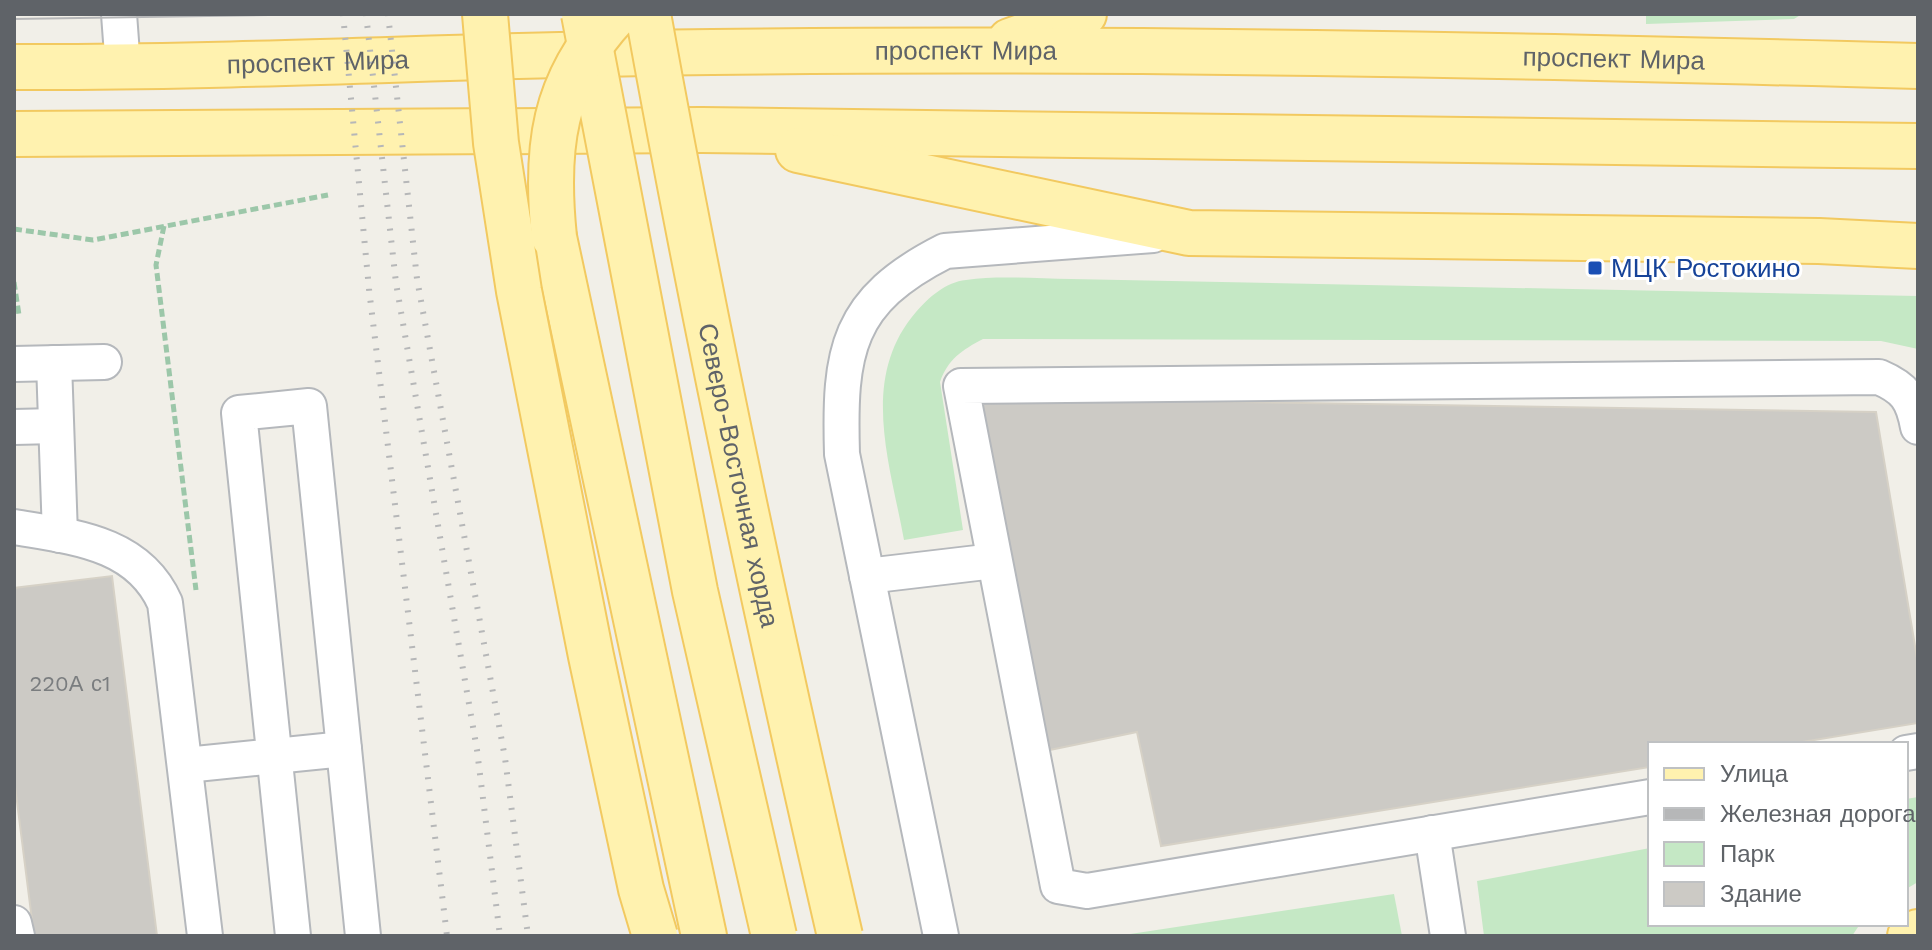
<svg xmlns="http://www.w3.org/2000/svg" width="1932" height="950" font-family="'Work Sans',sans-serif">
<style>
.green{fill:#c5e8c5}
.building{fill:#cccac5;stroke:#d6d1c6;stroke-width:2}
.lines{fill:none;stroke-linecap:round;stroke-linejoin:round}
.minor-casing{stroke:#b5b8bc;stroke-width:38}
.major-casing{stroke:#f2c960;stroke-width:48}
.path{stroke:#9cc7a9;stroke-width:5;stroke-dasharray:8 4;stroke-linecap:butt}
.minor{stroke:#fff;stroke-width:34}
.major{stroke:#fff2af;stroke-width:44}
.tram{stroke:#b6b7b8;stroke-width:2}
.rail{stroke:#b6b7b8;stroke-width:6;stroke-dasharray:2 10;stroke-linecap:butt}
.major-bridge-casing{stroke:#f2c960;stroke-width:48;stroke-linecap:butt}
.major-bridge{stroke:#fff2af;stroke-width:44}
.transit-dot{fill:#1a4fb4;stroke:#fff;stroke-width:3}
.labels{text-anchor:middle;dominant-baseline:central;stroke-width:6;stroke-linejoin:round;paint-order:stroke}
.number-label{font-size:22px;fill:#7a7d7f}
.street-label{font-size:26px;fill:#5f6368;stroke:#fff}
.transit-label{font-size:26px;fill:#164399;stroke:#fff;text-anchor:start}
</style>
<rect width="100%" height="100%" fill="#f1efe8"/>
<g class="green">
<polygon points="1646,14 1802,14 1794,19 1646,24"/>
<path d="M1071 279 1918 296V349L1881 341 983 339C962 350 948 359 940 382L963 530 904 540C890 463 859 378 916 312 929 297 946 282 966 280 1000 275 1037 279 1071 279Z"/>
<polygon points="1918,797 1918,882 1906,889 1906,799"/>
<polygon points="1650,848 1650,924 1860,924 1852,936 1484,936 1477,881"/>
<polygon points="1394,894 1402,936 1117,936"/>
</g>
<g class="building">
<polygon points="977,398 1876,412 1918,664 1918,723 1790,744 1650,744 1650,767 1161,846 1137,732 1040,752"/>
<polygon points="112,576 157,936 34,936 14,778 14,588"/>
</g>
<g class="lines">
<defs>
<g id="minor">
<polyline points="119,14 123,68"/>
<polyline points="54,363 60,535"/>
<polyline points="14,364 104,362"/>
<polyline points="14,427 56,426"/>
<path d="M14 527C73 537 138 542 165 603L205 936"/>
<polyline points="867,576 994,561"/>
<polyline points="1906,753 1918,751"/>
<polyline points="186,765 344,749 363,936"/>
<path d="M1650 797 1087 891 1058 886 961 386 1879 377C1905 388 1913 399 1918 427"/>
<polyline points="1432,833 1448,936"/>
<polyline points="14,923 17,936"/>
<polyline points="293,936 239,413 309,406 344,749"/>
<path d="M941 936 842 454C839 351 846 301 945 251L1153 235"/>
</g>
<g id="major">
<polyline points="1010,41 1084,14"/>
<path id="s1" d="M14 67C247 68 480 54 712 52 1114 47 1516 55 1918 66"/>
<polyline points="14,134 702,130 1918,146"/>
<polyline points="798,150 1189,233 1819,241 1918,246"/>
<polyline points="554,237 704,936"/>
<polyline points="1910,936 1918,932"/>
</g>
</defs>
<use href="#minor" class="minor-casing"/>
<use href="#major" class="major-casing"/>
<g class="path">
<polyline points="164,226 156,265 196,590"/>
<polyline points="14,229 93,240 328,195"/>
<polyline points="14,282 19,315"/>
</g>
<use href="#minor" class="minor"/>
<use href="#major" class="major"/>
<polyline class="tram" points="14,19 327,14"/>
<g class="rail">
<polyline points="343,14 369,289 447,936"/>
<polyline points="366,14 396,283 477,750 500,936"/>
<polyline points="388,14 417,279 505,758 528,936"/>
</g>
<defs>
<g id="major-bridge">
<polyline points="485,14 496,143 519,291 591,656 641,889 655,936"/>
<polyline points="584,14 695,591 774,936"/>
<path id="s2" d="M648 14C704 323 769 630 840 936"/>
<path d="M554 237C545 149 552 82 616 14"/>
</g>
</defs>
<use href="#major-bridge" class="major-bridge-casing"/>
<use href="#major-bridge" class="major-bridge"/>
</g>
<rect class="transit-dot" x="1587" y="260" width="16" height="16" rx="4"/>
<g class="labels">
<g class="number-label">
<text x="70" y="683">220А с1</text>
</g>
<g class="street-label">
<text stroke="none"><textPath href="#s1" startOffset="952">проспект Мира</textPath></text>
<text stroke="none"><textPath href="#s1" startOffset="1600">проспект Мира</textPath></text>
<text stroke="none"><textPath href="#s1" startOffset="304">проспект Мира</textPath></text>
<text stroke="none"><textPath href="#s2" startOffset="470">Северо-Восточная хорда</textPath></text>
</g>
<g class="transit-label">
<text x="1611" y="268">МЦК Ростокино</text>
</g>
</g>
<rect width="1932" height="950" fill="none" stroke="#5f6368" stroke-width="32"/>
<rect x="1648" y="742" width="260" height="184" fill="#ffffff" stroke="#bfc1c3" stroke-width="2"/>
<rect x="1664" y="768" width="40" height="12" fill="#fff2af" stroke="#bfc1c3" stroke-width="2"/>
<text x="1720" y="782" font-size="24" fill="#5f6368">Улица</text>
<rect x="1664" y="808" width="40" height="12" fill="#b6b7b8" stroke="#bfc1c3" stroke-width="2"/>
<text x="1720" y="822" font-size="24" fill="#5f6368">Железная дорога</text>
<rect x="1664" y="842" width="40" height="24" fill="#c5e8c5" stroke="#bfc1c3" stroke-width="2"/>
<text x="1720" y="862" font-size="24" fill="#5f6368">Парк</text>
<rect x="1664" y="882" width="40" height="24" fill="#cccac5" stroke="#bfc1c3" stroke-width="2"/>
<text x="1720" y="902" font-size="24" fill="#5f6368">Здание</text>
</svg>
